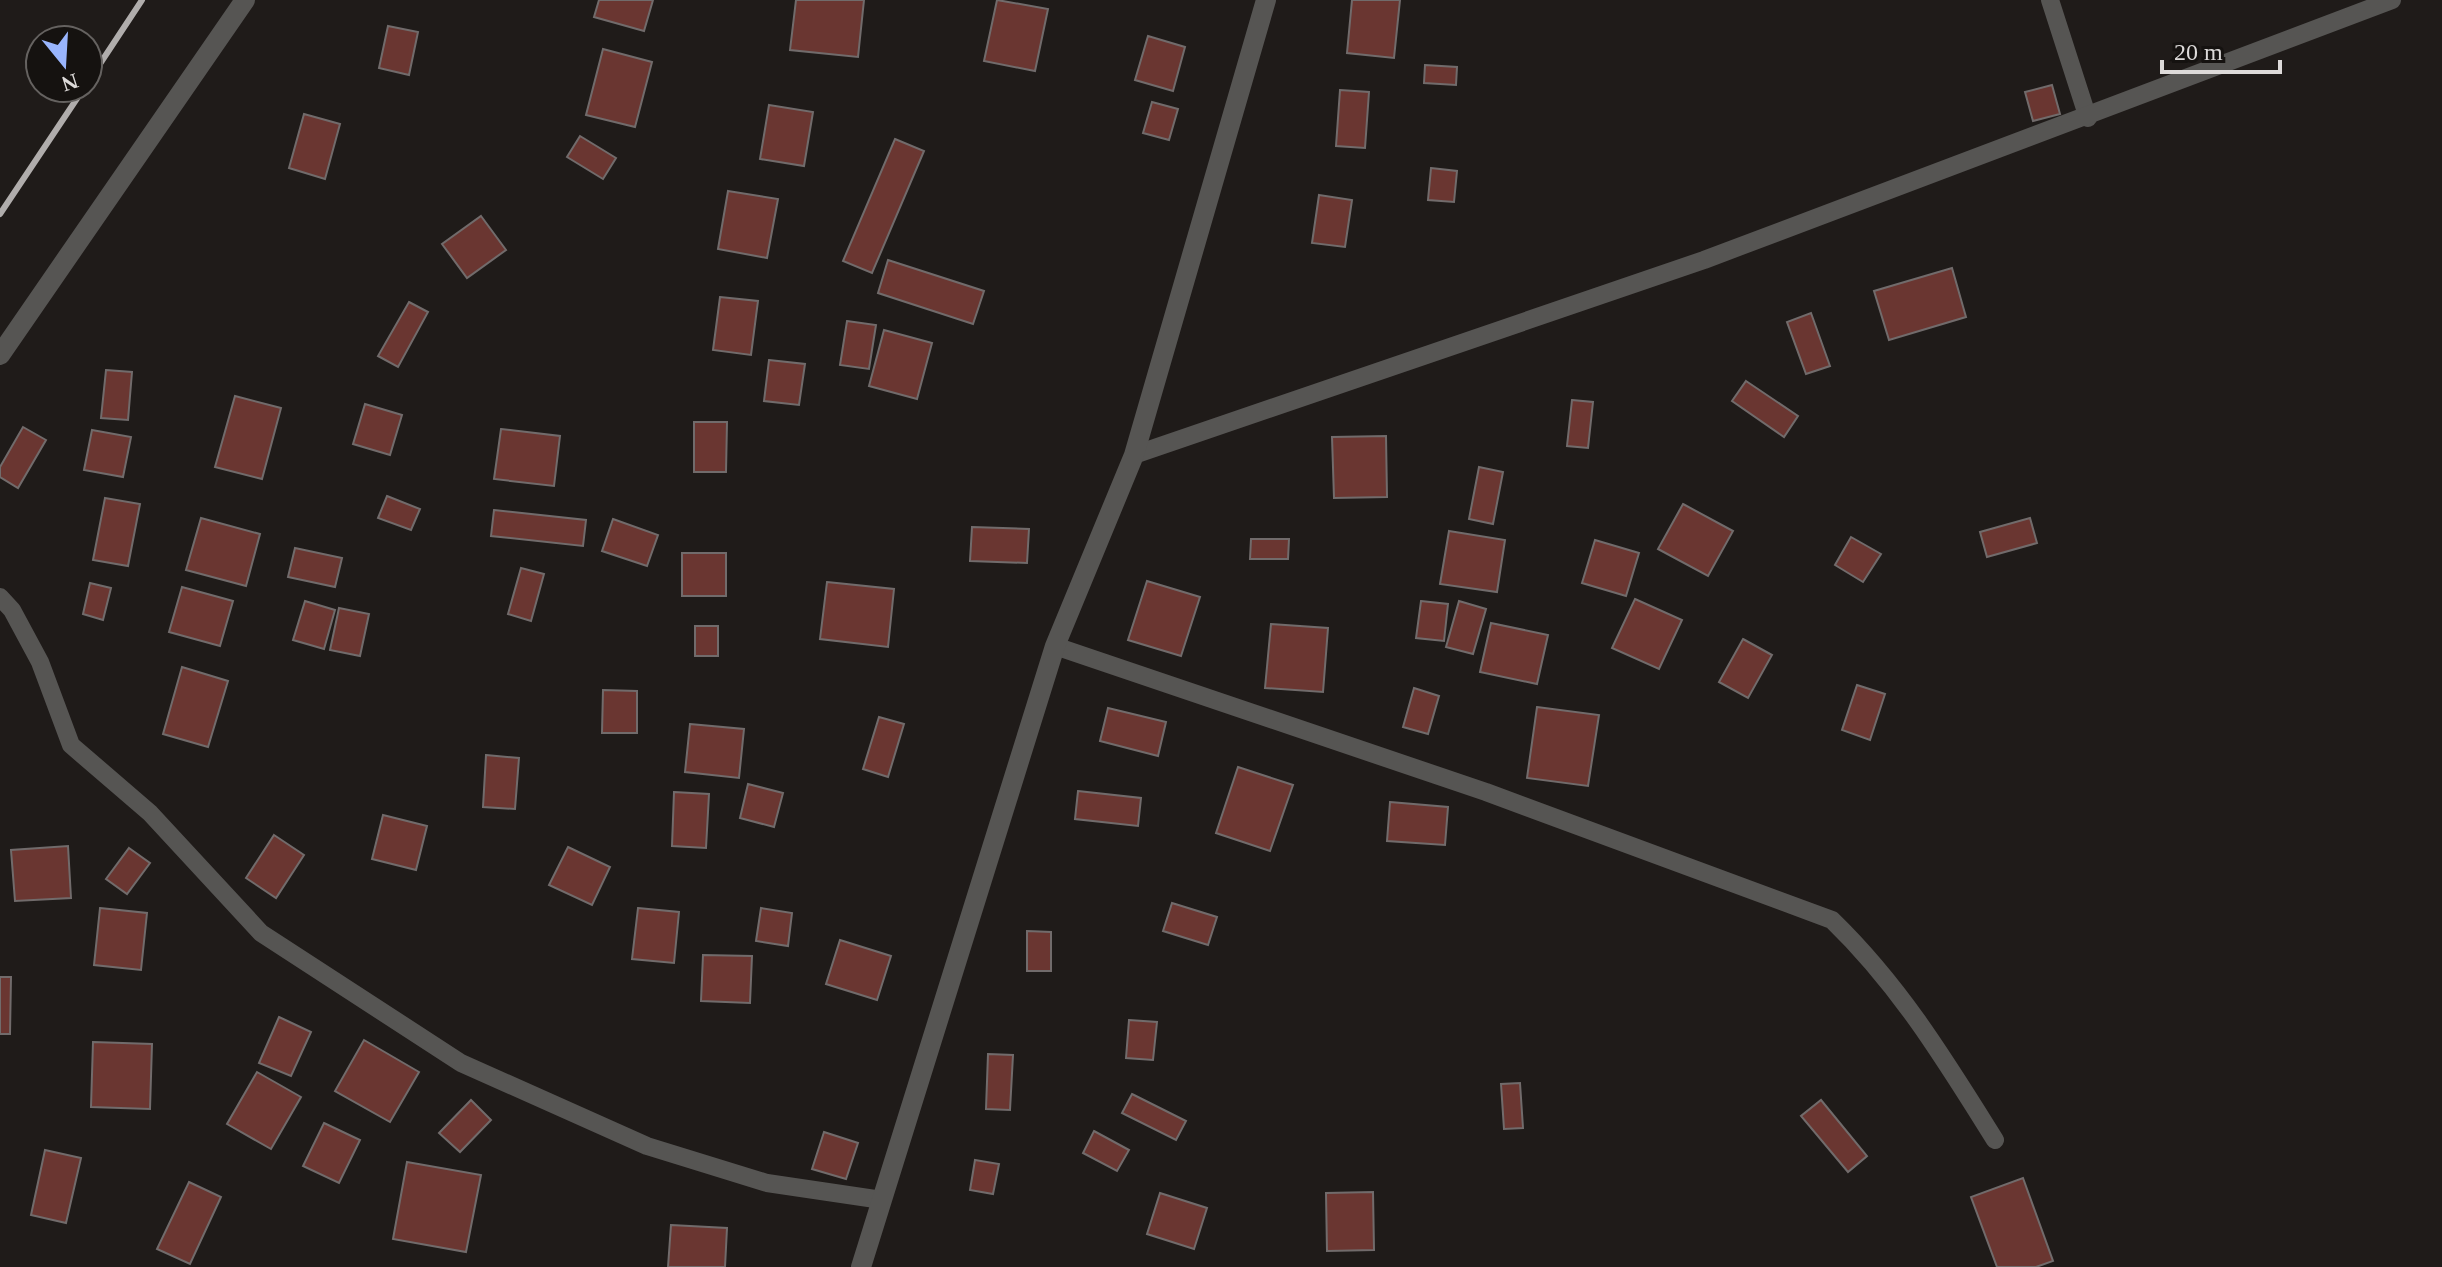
<svg xmlns="http://www.w3.org/2000/svg" width="2442" height="1267" font-family="Georgia,serif">
<style>
.building{fill:#6a3631;stroke:#716b6b;stroke-width:2}
.lines{fill:none;stroke-linecap:round;stroke-linejoin:round}
.lane{stroke:#565553;stroke-width:18}
.street{stroke:#565553;stroke-width:20}
.rail{stroke:#b0adac;stroke-width:6}
</style>
<rect width="100%" height="100%" fill="#1f1b19"/>
<g class="building">
<polygon points="599,0 653,0 644,31 594,17"/>
<polygon points="796,0 864,0 858,57 790,50"/>
<polygon points="997,0 1048,9 1035,71 984,61"/>
<polygon points="1352,0 1400,0 1394,58 1347,53"/>
<polygon points="388,26 418,32 409,75 379,68"/>
<polygon points="1148,36 1185,47 1173,91 1135,80"/>
<polygon points="603,49 652,62 635,127 586,115"/>
<polygon points="1425,65 1457,67 1456,85 1424,83"/>
<polygon points="2052,85 2060,114 2033,121 2025,92"/>
<polygon points="1340,90 1369,92 1365,148 1336,146"/>
<polygon points="1152,102 1178,109 1169,140 1143,133"/>
<polygon points="769,105 813,112 804,166 760,159"/>
<polygon points="304,114 340,124 325,179 289,168"/>
<polygon points="580,136 616,158 603,179 567,157"/>
<polygon points="895,139 924,151 872,273 843,261"/>
<polygon points="1431,168 1457,171 1454,202 1428,200"/>
<polygon points="728,191 778,199 767,258 718,249"/>
<polygon points="1319,195 1352,200 1345,247 1312,243"/>
<polygon points="481,216 506,250 467,278 442,244"/>
<polygon points="888,260 984,291 973,324 878,293"/>
<polygon points="1952,268 1966,317 1889,340 1874,291"/>
<polygon points="720,297 758,301 751,355 713,350"/>
<polygon points="409,302 428,312 398,367 378,356"/>
<polygon points="1811,313 1830,366 1806,374 1787,322"/>
<polygon points="847,321 876,325 869,369 840,365"/>
<polygon points="884,330 932,343 917,399 869,386"/>
<polygon points="769,360 805,364 799,405 764,401"/>
<polygon points="106,370 132,372 128,420 101,418"/>
<polygon points="1746,381 1798,416 1784,437 1732,401"/>
<polygon points="235,396 281,408 262,479 215,467"/>
<polygon points="1572,400 1593,402 1588,448 1567,446"/>
<polygon points="365,404 402,415 390,455 353,444"/>
<polygon points="694,422 727,422 726,472 694,472"/>
<polygon points="23,427 46,440 18,488 0,477 0,467"/>
<polygon points="501,429 560,436 554,486 494,479"/>
<polygon points="92,430 131,437 123,477 84,470"/>
<polygon points="1386,436 1387,497 1334,498 1332,437"/>
<polygon points="1479,467 1503,472 1493,524 1469,519"/>
<polygon points="387,496 420,509 411,530 378,518"/>
<polygon points="105,498 140,504 128,566 93,560"/>
<polygon points="1683,504 1733,531 1708,576 1658,549"/>
<polygon points="494,510 586,520 583,546 491,536"/>
<polygon points="201,518 260,534 246,586 186,570"/>
<polygon points="2030,518 2037,543 1987,557 1980,532"/>
<polygon points="613,519 658,535 647,566 602,551"/>
<polygon points="972,527 1029,529 1027,563 970,561"/>
<polygon points="1449,531 1505,540 1497,592 1440,584"/>
<polygon points="1851,537 1881,554 1863,582 1835,565"/>
<polygon points="1251,539 1289,539 1288,559 1250,559"/>
<polygon points="1595,540 1639,553 1626,596 1582,583"/>
<polygon points="295,548 342,558 335,587 288,577"/>
<rect x="682" y="553" width="44" height="43"/>
<polygon points="521,568 544,574 531,621 508,614"/>
<polygon points="1147,581 1200,597 1181,656 1128,640"/>
<polygon points="827,582 894,589 888,647 820,639"/>
<polygon points="90,583 111,588 103,620 83,614"/>
<polygon points="182,587 233,601 220,646 169,632"/>
<polygon points="1635,599 1682,620 1659,669 1612,648"/>
<polygon points="305,601 335,610 324,649 293,640"/>
<polygon points="1421,601 1448,604 1444,641 1416,638"/>
<polygon points="1459,601 1486,609 1473,654 1446,647"/>
<polygon points="339,608 369,614 360,656 330,650"/>
<polygon points="1491,623 1548,635 1537,684 1480,672"/>
<polygon points="1271,624 1328,628 1323,692 1265,688"/>
<rect x="695" y="626" width="23" height="30"/>
<polygon points="1743,639 1772,655 1748,698 1719,682"/>
<polygon points="182,667 228,681 208,747 163,734"/>
<polygon points="1857,685 1885,694 1870,740 1842,730"/>
<polygon points="1414,688 1439,696 1428,734 1403,727"/>
<polygon points="603,690 637,691 637,733 602,733"/>
<polygon points="1537,707 1599,715 1588,786 1527,778"/>
<polygon points="1108,708 1166,722 1158,756 1100,741"/>
<polygon points="879,717 904,724 888,777 863,769"/>
<polygon points="690,724 744,729 739,778 685,772"/>
<polygon points="486,755 519,758 515,809 483,807"/>
<polygon points="1238,767 1293,785 1270,851 1216,833"/>
<polygon points="748,784 783,793 774,827 740,818"/>
<polygon points="1078,791 1141,798 1138,826 1075,819"/>
<polygon points="674,792 709,794 706,848 672,846"/>
<polygon points="1390,802 1448,807 1445,845 1387,841"/>
<polygon points="383,815 427,826 416,870 372,859"/>
<polygon points="274,835 304,855 276,898 246,878"/>
<polygon points="68,846 71,898 15,901 11,850"/>
<polygon points="568,847 610,867 592,905 549,885"/>
<polygon points="129,848 150,863 127,894 106,879"/>
<polygon points="1172,903 1217,917 1208,945 1163,931"/>
<polygon points="100,908 147,913 141,970 94,965"/>
<polygon points="638,908 679,912 674,963 632,959"/>
<polygon points="761,908 792,913 788,946 756,941"/>
<polygon points="1027,931 1051,932 1051,971 1027,971"/>
<polygon points="840,940 891,956 877,1000 826,984"/>
<polygon points="703,955 752,956 750,1003 701,1001"/>
<polygon points="0,977 11,977 10,1034 0,1034"/>
<polygon points="279,1017 311,1032 291,1076 259,1063"/>
<polygon points="1129,1020 1157,1022 1153,1060 1126,1058"/>
<polygon points="364,1040 419,1072 390,1122 335,1091"/>
<polygon points="93,1042 152,1044 150,1109 91,1107"/>
<polygon points="988,1054 1013,1055 1010,1110 986,1109"/>
<polygon points="257,1072 301,1097 271,1149 227,1124"/>
<polygon points="1520,1083 1523,1128 1504,1129 1501,1084"/>
<polygon points="1132,1094 1186,1121 1176,1140 1122,1113"/>
<polygon points="471,1100 491,1120 460,1152 439,1133"/>
<polygon points="1821,1100 1867,1156 1848,1172 1801,1116"/>
<polygon points="324,1123 360,1140 339,1183 303,1166"/>
<polygon points="1094,1131 1129,1150 1117,1171 1083,1153"/>
<polygon points="824,1132 858,1143 846,1179 812,1169"/>
<polygon points="45,1150 81,1158 66,1223 31,1215"/>
<polygon points="975,1160 999,1164 993,1194 970,1190"/>
<polygon points="407,1162 481,1175 466,1252 393,1239"/>
<polygon points="2023,1178 2053,1261 2036,1267 1997,1267 1971,1197"/>
<polygon points="189,1182 221,1197 190,1264 157,1249"/>
<polygon points="1373,1192 1374,1250 1327,1251 1326,1193"/>
<polygon points="1160,1193 1207,1208 1194,1249 1147,1234"/>
<polygon points="671,1225 727,1228 725,1267 668,1267"/>
</g>
<g class="lines">
<g class="lane">
<polyline points="2050,0 2088,118"/>
<polyline points="1134,455 1704,260 2392,0"/>
<polyline points="0,597 12,610 40,662 71,745 150,813 261,933 461,1063 647,1146 767,1183 882,1200"/>
<path d="M1055 646 1486 792 1832 920C1900 986 1945 1060 1995 1140"/>
</g>
<g class="street">
<polyline points="0,355 245,0"/>
<polyline points="861,1267 1055,646 1134,455 1266,0"/>
</g>
<g class="rail">
<polyline points="88,82 142,0"/>
<polyline points="0,214 84,88"/>
</g>
</g>
<g transform="translate(64 64) rotate(162)"><circle r="38" fill="#151210" stroke="#656260" stroke-width="2"/>
<path d="M0-6L14 30L0 20L-14 30Z" fill="#99b5fd"/>
<text y="-12" font-size="22" font-weight="bold" text-anchor="middle" fill="#dddad9">N</text>
</g>
<path d="M2162 60v12h118v-12" fill="none" stroke="#dddad9" stroke-width="4"/>
<text x="2174" y="60" font-size="24" fill="#dddad9" stroke="#151210" stroke-width="6" paint-order="stroke">20 m</text>
</svg>
